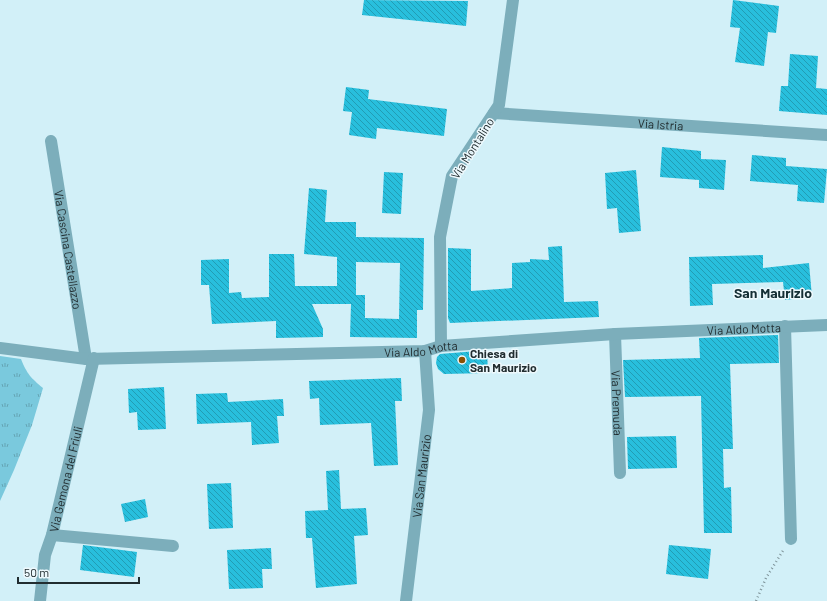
<svg xmlns="http://www.w3.org/2000/svg" width="827" height="601" viewBox="0 0 827 601" font-family="Barlow,sans-serif">
<style>
.park{fill:url(#park-tufts)}
.building{fill:url(#building-back-hatch);fill-rule:evenodd}
.lines{fill:none;stroke-linecap:round;stroke-linejoin:round}
.path{stroke:#7f949a;stroke-width:2.5;stroke-dasharray:1 3;stroke-linecap:butt}
.minor{stroke:#7caebb;stroke-width:12}
.poi-dot{fill:#895103;stroke:#eef9fd;stroke-width:1.5}
.labels{text-anchor:middle;dominant-baseline:central;stroke-width:3;stroke-linejoin:round;paint-order:stroke}
.street-label{font-size:12px;fill:#212d30;stroke:#eef9fd}
.poi-label{font-size:12px;font-weight:bold;fill:#212d30;stroke:#eef9fd;text-anchor:start}
.quarter-label{font-size:14px;font-weight:bold;fill:#152f35;stroke:#eef9fd}
</style>
<defs>
<pattern id="park-tufts" width="24" height="20" patternUnits="userSpaceOnUse"><rect width="24" height="20" fill="#7ac9dd"/><path d="M3 7l-1-3M5 7V3M7 7l1-3M15 17l-1-3M17 17v-4M19 17l1-3" fill="none" stroke="#64a4b4"/></pattern>
<pattern id="building-back-hatch" width="6" height="6" patternUnits="userSpaceOnUse"><rect width="6" height="6" fill="#28bfdd"/><path d="M-1 5l2 2M0 0l6 6M5-1l2 2" fill="none" stroke="#229cb4"/></pattern>
</defs>
<rect width="100%" height="100%" fill="#d2f0f8"/>
<path class="park" d="M0,356L21,359C27,374 31,378 43,388L32,425L14,470L0,501Z"/>
<g class="building">
<path d="M364,0L468,1L466,26L362,15Z"/>
<path d="M733,0L779,6L776,33L768,32L764,66L735,62L740,28L730,27Z"/>
<path d="M790,54L818,56L816,88L827,89V115L779,111L781,86H788Z"/>
<path d="M346,87L369,90L368,99L447,109L444,136L377,128L376,139L349,135L352,112L343,111Z"/>
<path d="M662,147L701,151V159L726,160L724,190L699,188V180L660,177Z"/>
<path d="M752,155L786,158V166L827,169L824,203L797,201L798,185L750,181Z"/>
<path d="M636,170L641,231L619,233L617,208L607,209L605,173Z"/>
<path d="M384,172L403,173L401,214L382,213Z"/>
<path d="M309,188L327,190L325,222H356V237L424,238L423,310H417V338L350,337L351,304H312L323,329V337L276,338V321L212,324L209,285H201V260L229,259V293L241,292L242,298L269,297V254H294L295,286H337V257L304,254ZM356,262L400,263L399,319L365,318V295H356Z"/>
<path d="M562,246L564,302L598,301L599,317L450,323L448,318V248L471,249V291L512,288V263L530,262V259L549,260L548,247Z"/>
<path d="M763,255V268L809,263L812,297L785,300L783,282L712,284L713,305L690,306L689,257Z"/>
<path d="M778,335L779,363L730,364L733,449H723L724,488L731,487L732,533H704L701,396L625,397L623,360L700,358L699,338Z"/>
<path d="M477,351H487L488,373L444,374L438,369L436,363L437,357L440,354Z"/>
<path d="M401,378L402,401H395L398,465L374,466L371,423L320,425L319,398L310,399L309,381Z"/>
<path d="M164,387L166,429L138,430L137,412L129,413L128,389Z"/>
<path d="M227,393L228,402L283,399L284,416H277L279,443L252,445L251,422L197,424L196,394Z"/>
<path d="M676,436L677,468L628,469L627,437Z"/>
<path d="M339,470L341,509L366,508L368,535L354,536L357,584L316,588L312,538H306L305,511L328,510L326,471Z"/>
<path d="M231,483L233,528L209,529L207,484Z"/>
<path d="M145,499L148,517L125,522L121,504Z"/>
<path d="M83,545L137,552L134,577L80,570Z"/>
<path d="M669,545L711,549L708,579L666,574Z"/>
<path d="M271,548L272,569H262L263,588L229,589L227,550Z"/>
</g>
<g class="lines">
<path class="path" d="M756,601L766,578L784,549"/>
<g class="minor">
<path id="s1" d="M494,113L827,135"/>
<path id="s2" d="M51,141L86,359"/>
<path d="M785,326L791,539"/>
<path id="s3" d="M615,334L620,473"/>
<path d="M441,346L440,237L452,176L499,105L513,0"/>
<path id="s4" d="M0,348L86,359L425,351L441,346L615,334L827,325"/>
<path d="M52,535L173,546"/>
<path id="s5" d="M40,601L45,555L52,535L94,358"/>
<path id="s6" d="M406,601L429,410L425,351"/>
</g>
</g>
<circle class="poi-dot" cx="462" cy="360" r="4"/>
<g class="labels">
<g class="street-label">
<text stroke="none"><textPath href="#s1" startOffset="167">Via Istria</textPath></text>
<text transform="translate(472 148) rotate(-58)">Via Montalino</text>
<text stroke="none"><textPath href="#s2" startOffset="110">Via Cascina Castellazzo</textPath></text>
<text stroke="none"><textPath href="#s4" startOffset="746">Via Aldo Motta</textPath></text>
<text stroke="none"><textPath href="#s4" startOffset="422">Via Aldo Motta</textPath></text>
<text stroke="none"><textPath href="#s3" startOffset="69">Via Premuda</textPath></text>
<text stroke="none"><textPath href="#s6" startOffset="126">Via San Maurizio</textPath></text>
<text stroke="none"><textPath href="#s5" startOffset="125">Via Gemona del Friuli</textPath></text>
</g>
<g class="poi-label">
<text x="470" y="353">Chiesa di<tspan x="470" dy="14">San Maurizio</tspan></text>
</g>
<g class="quarter-label">
<text x="773" y="292">San Maurizio</text>
</g>
</g>
<path d="M18 577v6h121v-6" fill="none" stroke="#212d30" stroke-width="2"/>
<text x="24" y="577" font-size="12" fill="#212d30" stroke="#eef9fd" stroke-width="3" paint-order="stroke">50 m</text>
</svg>
